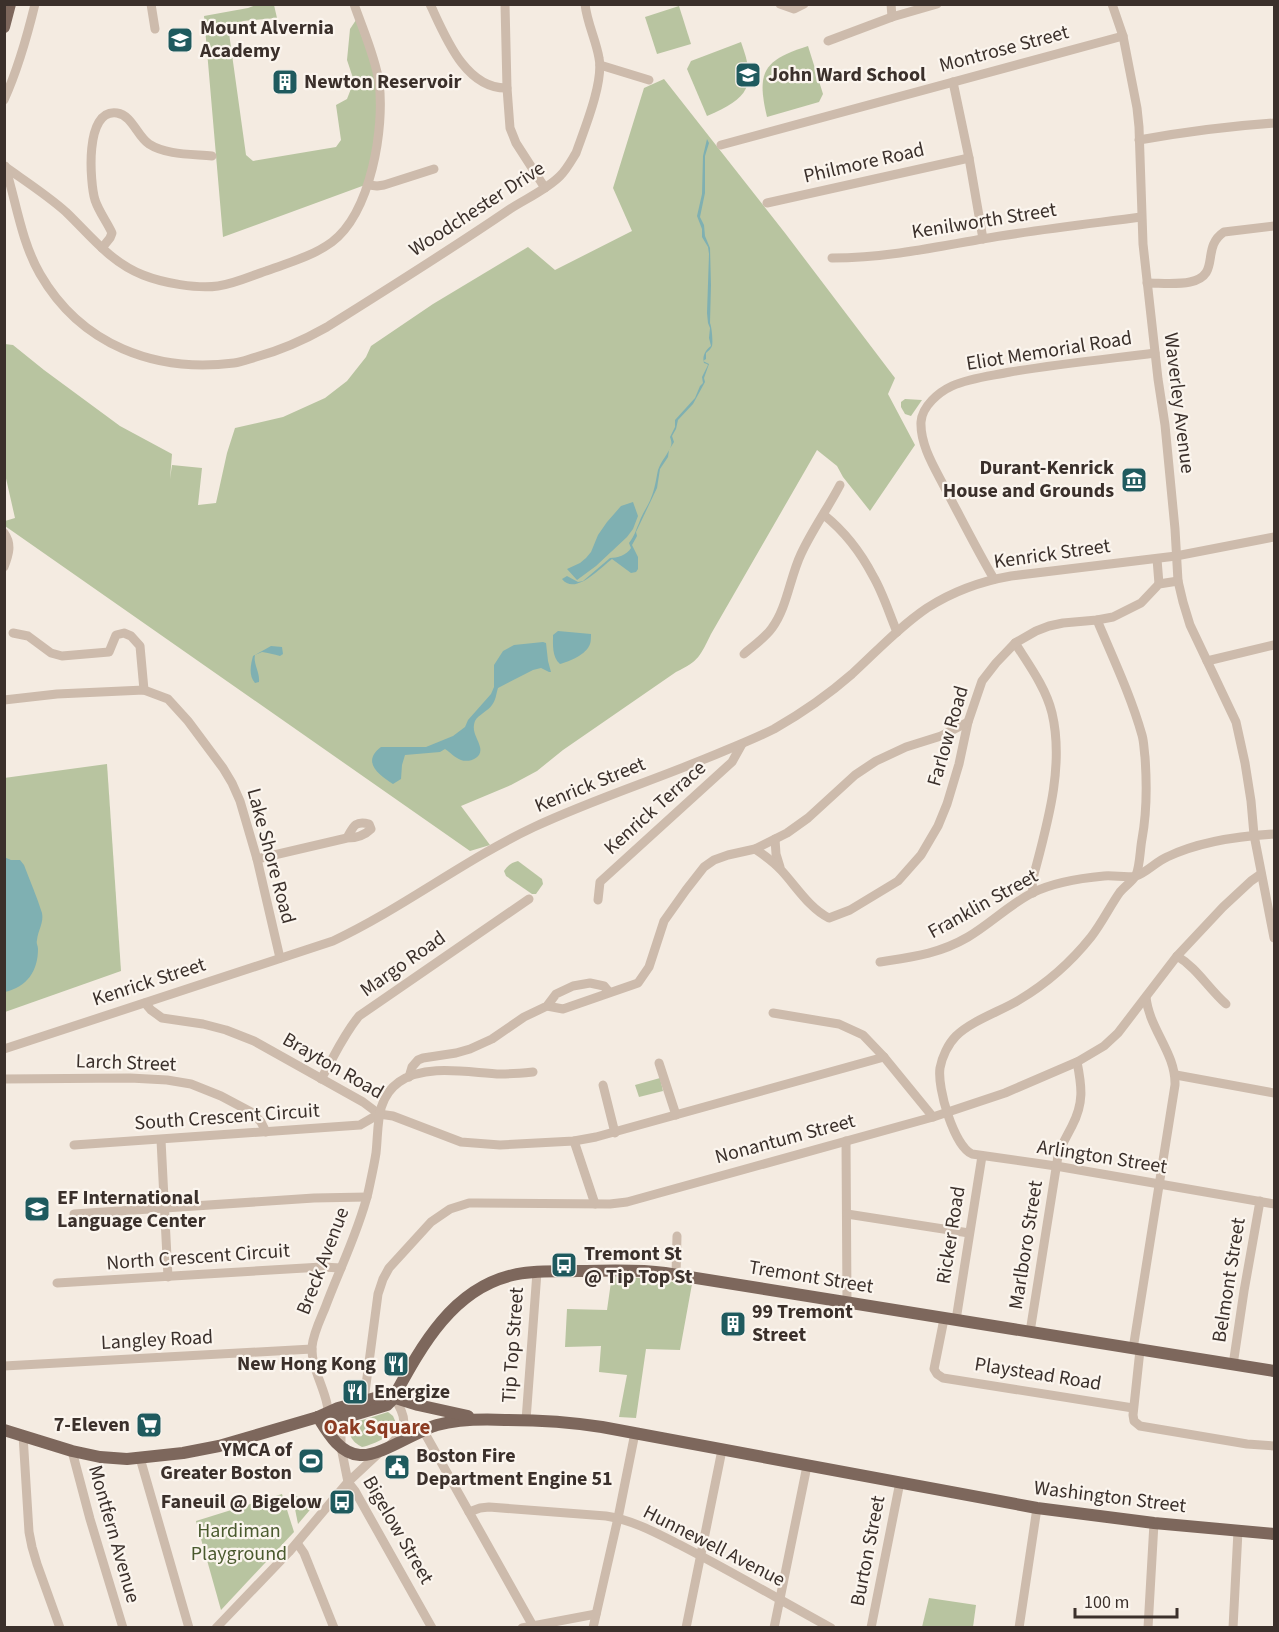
<svg xmlns="http://www.w3.org/2000/svg" width="1279" height="1632" viewBox="0 0 1279 1632" font-family="'Source Sans 3',sans-serif">
<style>
.green{fill:#b8c4a0}
.water{fill:#7fb0b2}
.lines{fill:none;stroke-linecap:round;stroke-linejoin:round}
.minor{stroke:#cdbbac;stroke-width:9}
.major{stroke:#7d675c;stroke-width:12}
.labels{text-anchor:middle;dominant-baseline:central;stroke-width:4.5;stroke-linejoin:round;paint-order:stroke}
.poi-label{font-size:20px;font-weight:bold;fill:#3b302b;stroke:#fbf5ee;text-anchor:start}
.street-label{font-size:20px;fill:#3b302b;stroke:#fbf5ee}
.park-label{font-size:20px;fill:#4a5a2e;stroke:#fbf5ee}
.neighbourhood-label{font-size:21px;font-weight:bold;fill:#8c3b22;stroke:#fbf5ee}
</style>
<rect width="100%" height="100%" fill="#f4ebe1"/>
<g class="green">
<path d="M256,5H274L277,18L243,21L231,27L229,33L246,155L253,161L336,147L341,140L336,105L347,99L354,81L347,60L350,29L356,20L375,73L379,120L365,185L223,237L204,16L248,8Z"/>
<path d="M679,6L691,44L657,54L645,17Z"/>
<path d="M741,42C757,86 749,98 707,116L687,69L691,61Z"/>
<path d="M808,46L823,94L819,102L767,117C756,71 764,60 808,46Z"/>
<path d="M664,79L785,233L895,378L888,394L915,445L870,511L843,477L837,466L817,450L711,634C700,656 699,661 676,672L563,750L537,771L511,785L461,806L490,845L470,851L5,526V521L15,518L5,474V344L13,345L44,370L120,426L172,454L170,479L172,465L202,468L198,505L216,503L227,453L235,428L283,417L325,398L347,381L366,357L371,346L433,304L528,247L555,270L632,231L613,188L644,88Z"/>
<path d="M905,399L922,400L911,416L905,414L901,407V402Z"/>
<path d="M107,764L121,971L5,1012L4,778Z"/>
<path d="M518,861L542,879L543,884L536,894H532L506,876L504,871C508,865 511,863 518,861Z"/>
<path d="M660,1078L663,1091L639,1097L635,1085Z"/>
<path d="M612,1275L692,1284L680,1350L646,1349L636,1418L619,1417L627,1375L599,1372L601,1346L565,1347L567,1309L607,1310Z"/>
<path d="M388,1412L393,1416L396,1423C393,1436 375,1444 362,1447C352,1442 346,1434 353,1423Z"/>
<path d="M282,1494L294,1532L221,1610L196,1521Z"/>
<path d="M292,1494L315,1504L298,1524Z"/>
<path d="M929,1598L976,1605L973,1627H922Z"/>
</g>
<g class="water">
<path d="M707,139L709,143L705,156V193L700,217L704,225L705,236L710,248L711,285L710,323C712,328 713,342 712,346C711,349 708,351 706,353V359L703,361L709,364L704,378L705,382L693,404L678,420L676,429L672,436L674,442L669,450L668,457L660,469L657,488L636,532L637,536L632,545L638,557V569L636,572L631,573L612,559C600,568 575,596 562,579L567,576L578,582L583,581L610,558C617,558 627,555 631,548L629,543C635,535 635,532 639,523C642,514 648,506 651,498C655,489 656,479 658,470C661,461 668,454 671,446C672,442 671,440 670,437L675,427V420L695,398L700,386L703,383L702,377L708,365L707,364L704,363C702,357 705,350 711,346L709,338L710,328L708,323L707,313L709,254L708,247L702,237V229L697,216L702,194L703,156Z"/>
<path d="M633,502L638,516L633,529L627,537L596,566L577,580L567,569L580,563L586,558L591,552L598,535L607,522L621,506Z"/>
<path d="M558,631L591,634C591,636 591,642 590,644C586,655 570,661 560,664C552,657 553,645 553,635Z"/>
<path d="M543,642L546,643L548,661L551,672H549L541,668L533,670L498,688C496,694 496,700 492,705C488,711 478,715 475,721C471,732 478,738 480,747C483,758 469,763 461,760C455,758 450,752 445,749L440,752L405,755L402,765L401,779L393,784C379,775 361,762 381,747H426L453,736L465,727L468,720L491,694L494,687V665L503,651L514,645Z"/>
<path d="M271,646L282,647L283,654L280,656C274,654 268,653 262,652L255,655C253,664 260,672 259,682L255,683C248,675 251,664 253,656Z"/>
<path d="M4,857L11,860H20L24,865C30,881 37,897 42,913C44,923 38,930 37,940C36,944 38,945 38,949C38,971 27,987 5,992Z"/>
</g>
<g class="lines">
<g class="minor">
<path d="M151,4L155,29"/>
<path d="M430,4C445,36 465,89 507,88"/>
<path d="M505,4L507,88L510,128L516,143L545,188"/>
<path d="M780,4L794,9L804,4"/>
<path d="M891,4L892,17"/>
<path d="M1112,4L1123,36L1137,108L1139,127L1143,244L1158,379L1165,425L1175,529L1178,581L1183,602L1190,625L1236,722L1245,763L1251,801L1254,835L1274,938"/>
<path d="M828,41L892,17L937,4"/>
<path d="M600,65L649,80"/>
<path d="M953,82L969,158L983,239"/>
<path d="M4,100C18,69 27,37 35,4"/>
<path d="M1139,140C1184,132 1229,126 1274,123"/>
<path d="M721,145L1123,36"/>
<path d="M4,166C25,181 47,195 66,212C90,235 110,262 143,275C163,283 197,289 218,286C234,284 251,276 266,271C288,263 313,256 332,242C371,212 385,128 379,82C375,56 363,30 354,4"/>
<path d="M5,166C16,201 21,241 40,274C81,345 155,373 234,363C242,362 249,359 256,357C282,350 304,340 327,327C389,288 450,250 510,209C527,198 546,190 560,176C567,169 571,161 576,153C584,130 604,82 599,58C596,40 587,23 585,4"/>
<path d="M369,185L377,186L384,185L434,169"/>
<path d="M767,203L969,158"/>
<path d="M102,248L110,238L112,233C107,222 99,212 95,200C90,183 84,108 117,113C132,115 137,136 149,144C166,155 192,154 212,156"/>
<path d="M832,258C883,258 932,248 982,239C1035,230 1088,224 1141,217"/>
<path d="M1147,283C1160,283 1176,285 1190,282C1222,275 1200,248 1224,232L1274,226"/>
<path d="M824,515C844,531 861,553 873,576C883,593 889,613 897,632"/>
<path d="M4,533C12,544 9,554 4,567"/>
<path d="M1157,559L1159,584"/>
<path d="M994,579C977,550 962,520 946,490C936,470 920,446 921,422C922,406 939,392 952,386C970,378 991,376 1010,372C1058,364 1107,359 1155,353"/>
<path d="M1097,620C1113,658 1131,696 1142,735C1144,742 1144,750 1145,757C1147,785 1147,812 1142,839C1140,849 1140,866 1136,875C1133,881 1125,886 1120,892C1110,906 1102,923 1091,937C1071,962 1046,984 1019,1000C1001,1011 971,1021 956,1036C948,1044 942,1057 940,1068C937,1088 954,1146 972,1154L1056,1166L1274,1204"/>
<path d="M13,633L28,636L51,653L62,656L109,652L116,635L124,633L131,636L140,646L144,690"/>
<path d="M1015,643C1029,665 1046,688 1052,713C1065,768 1046,828 1032,882L1033,893"/>
<path d="M744,654C753,646 765,638 772,628C787,608 790,577 801,554C812,530 828,508 840,485"/>
<path d="M1207,661L1274,645"/>
<path d="M4,700L57,694L144,690L168,699L188,721L223,768L232,783L240,801L257,859L280,958"/>
<path d="M775,839L776,854L780,867"/>
<path d="M755,849C764,855 773,861 781,870C796,886 809,908 829,918L850,910L898,881L921,855L938,826L947,804L959,764L968,722L982,681L996,663L1015,643L1036,631L1049,626L1063,623L1097,620L1113,617L1141,603L1159,584L1178,581"/>
<path d="M257,859L347,838C357,838 364,836 371,829L369,824C355,820 353,827 347,838"/>
<path d="M598,900L600,882L732,762L742,744"/>
<path d="M1177,956C1197,968 1208,988 1226,1004"/>
<path d="M880,962C912,957 939,954 968,937C990,924 1009,905 1032,893C1052,883 1082,878 1104,876C1113,875 1128,878 1136,876C1146,873 1157,861 1167,857C1200,841 1239,836 1274,834"/>
<path d="M145,1003L151,1010L162,1018L203,1024L226,1030L254,1041L363,1102L379,1114L393,1116L461,1142L500,1145L574,1141L596,1137L884,1057"/>
<path d="M547,1006L563,1009L638,983L649,967L664,921L686,890L704,867L714,860L728,855L755,849L787,833L808,818L855,775L876,761L906,747L941,736L968,722"/>
<path d="M773,1013L839,1024L863,1035L884,1057L933,1117"/>
<path d="M4,1049L333,941C403,908 464,860 534,827C596,798 661,778 724,751C741,744 758,737 774,729C802,713 828,695 852,674C876,652 899,627 927,608C952,592 982,581 1011,576L1176,556L1274,537"/>
<path d="M659,1063L676,1115"/>
<path d="M1176,1075L1274,1093"/>
<path d="M409,1077L412,1067L418,1060L423,1058L456,1053L470,1049L492,1039L524,1017L547,1006L556,994L573,986L590,983L604,986L609,992"/>
<path d="M4,1079L130,1078L167,1080L191,1084L221,1096L253,1113L261,1122L266,1132"/>
<path d="M321,1079C334,1057 342,1037 359,1016L529,899"/>
<path d="M603,1085L615,1133"/>
<path d="M161,1140L168,1277"/>
<path d="M574,1141L595,1204"/>
<path d="M846,1141L847,1303"/>
<path d="M74,1145L360,1125L379,1114"/>
<path d="M74,1214L314,1198L367,1197"/>
<path d="M847,1214L969,1233"/>
<path d="M676,1275L677,1236"/>
<path d="M57,1283L322,1267L341,1268"/>
<path d="M944,1319L934,1369L937,1374L943,1378L1133,1408"/>
<path d="M956,1320L982,1156"/>
<path d="M1030,1332L1058,1156C1061,1145 1067,1136 1072,1126C1084,1103 1082,1087 1077,1062"/>
<path d="M1133,1349L1175,1085C1176,1053 1149,1029 1146,997"/>
<path d="M1140,1350L1133,1415L1134,1421L1140,1426L1247,1444L1274,1446"/>
<path d="M1233,1365L1244,1291L1260,1201"/>
<path d="M4,1366L312,1349"/>
<path d="M359,1404L364,1400L378,1294L383,1279L389,1268L431,1222L450,1209L469,1203H477L610,1204L627,1202L933,1117L1005,1093L1077,1062L1104,1046L1118,1033L1177,956L1223,907L1251,881L1261,874"/>
<path d="M347,1415L341,1427V1447L348,1482L355,1491L432,1628"/>
<path d="M329,1417C328,1413 328,1408 327,1404C323,1385 311,1366 312,1347C313,1334 320,1320 325,1308C339,1270 358,1233 368,1193C371,1179 374,1166 376,1153C379,1127 375,1099 399,1082C426,1063 470,1073 501,1074C512,1074 523,1073 533,1072"/>
<path d="M526,1420L537,1272"/>
<path d="M423,1430L533,1626"/>
<path d="M23,1435L29,1532L32,1547L37,1564L60,1628"/>
<path d="M391,1444C409,1427 406,1416 394,1397"/>
<path d="M72,1451L90,1519L123,1628"/>
<path d="M140,1458L189,1628"/>
<path d="M469,1512L480,1508L489,1507L606,1516C634,1520 660,1535 684,1547C734,1573 782,1601 831,1628"/>
<path d="M297,1543L304,1553L334,1628"/>
<path d="M216,1628L289,1552L348,1482L378,1454"/>
<path d="M522,1628L596,1614"/>
<path d="M593,1628L618,1518L635,1433"/>
<path d="M686,1628L722,1450"/>
<path d="M774,1628L807,1466"/>
<path d="M871,1628L900,1482"/>
<path d="M1019,1628L1037,1508"/>
<path d="M1148,1628L1154,1523"/>
<path d="M1233,1628L1238,1531"/>
</g>
<g class="major">
<path d="M4,27L10,4"/>
<path d="M318,1417L340,1419L387,1405L392,1400C420,1349 451,1289 513,1275C534,1270 556,1272 577,1271C607,1271 636,1269 665,1273L1274,1371"/>
<path d="M318,1417C328,1433 340,1454 360,1455C380,1457 416,1431 437,1425C459,1419 483,1419 505,1420C538,1420 570,1422 602,1427L1037,1508L1154,1523L1274,1534"/>
<path d="M4,1430L72,1451L100,1457L127,1459L183,1453L219,1446L318,1417L338,1408L386,1395L418,1405L468,1416"/>
</g>
</g>
<defs>
<g id="school-square" transform="scale(1.35)"><rect x="-9" y="-9" width="18" height="18" rx="4" fill="#1f5a5e" stroke="#fbf5ee"/><path d="M0-5L7-2L0 1L-7-2ZM-4 1L0 2.5L4 1V4Q0 6-4 4Z" fill="#fff"/></g>
<g id="building-square" transform="scale(1.35)"><rect x="-9" y="-9" width="18" height="18" rx="4" fill="#1f5a5e" stroke="#fbf5ee"/><path d="M-4-6H4V6H1V3H-1V6H-4ZM-2.5-4.3h1.7v1.8h-1.7ZM.8-4.3h1.7v1.8H.8ZM-2.5-1h1.7V.8h-1.7ZM.8-1h1.7V.8H.8Z" fill="#fff"/></g>
<g id="museum-square" transform="scale(1.35)"><rect x="-9" y="-9" width="18" height="18" rx="4" fill="#1f5a5e" stroke="#fbf5ee"/><path d="M0-6L6-3V-2H-6V-3ZM-5-1h2V3h-2ZM-1-1h2V3h-2ZM3-1h2V3H3ZM-6 4H6V6H-6Z" fill="#fff"/></g>
<g id="bus-square" transform="scale(1.35)"><rect x="-9" y="-9" width="18" height="18" rx="4" fill="#1f5a5e" stroke="#fbf5ee"/><path d="M-5-6H5V4H4V6H2V4H-2V6H-4V4H-5ZM-3.5-4V0h7V-4ZM-3.5 1.2v1.5H-2V1.2ZM2 1.2v1.5H3.5V1.2Z" fill="#fff"/></g>
<g id="restaurant-square" transform="scale(1.35)"><rect x="-9" y="-9" width="18" height="18" rx="4" fill="#1f5a5e" stroke="#fbf5ee"/><path d="M-5-6h1v4h1v-4h1v4h1v-4h1v5L-1.5 .5V6h-2V.5L-5-1ZM5-6V6H3V1.5H1.5Q1.5-4 5-6Z" fill="#fff"/></g>
<g id="supermarket-square" transform="scale(1.35)"><rect x="-9" y="-9" width="18" height="18" rx="4" fill="#1f5a5e" stroke="#fbf5ee"/><path d="M-6-5.5h2.5l.6 2H6L4.5 2H-2.5L-4.4-4H-6ZM-1.5 3.2a1.3 1.3 0 1 0 .1 0ZM3 3.2a1.3 1.3 0 1 0 .1 0Z" fill="#fff"/></g>
<g id="stadium-square" transform="scale(1.35)"><rect x="-9" y="-9" width="18" height="18" rx="4" fill="#1f5a5e" stroke="#fbf5ee"/><path d="M0-5a6.5 5 0 1 0 0 10a6.5 5 0 1 0 0-10ZM-3.5-1.8h7v3.6h-7Z" fill="#fff"/></g>
<g id="civic-square" transform="scale(1.35)"><rect x="-9" y="-9" width="18" height="18" rx="4" fill="#1f5a5e" stroke="#fbf5ee"/><path d="M-.6-6.5H3V-4.5H.6V-3L4-1V1h2V6H-6V1h2V-1L-.6-3ZM-1.2 2.5V6h2.4V2.5Z" fill="#fff"/></g>
</defs>
<g fill-rule="evenodd">
<use href="#school-square" x="180" y="40"/>
<use href="#school-square" x="748" y="75"/>
<use href="#building-square" x="285" y="82"/>
<use href="#museum-square" x="1134" y="480"/>
<use href="#school-square" x="37" y="1209"/>
<use href="#bus-square" x="564" y="1265"/>
<use href="#building-square" x="733" y="1324"/>
<use href="#restaurant-square" x="396" y="1364"/>
<use href="#restaurant-square" x="355" y="1392"/>
<use href="#supermarket-square" x="149" y="1425"/>
<use href="#stadium-square" x="311" y="1461"/>
<use href="#civic-square" x="397" y="1467"/>
<use href="#bus-square" x="342" y="1502"/>
</g>
<g class="labels">
<g class="poi-label">
<text x="200" y="28">Mount Alvernia<tspan x="200" dy="23">Academy</tspan></text>
<text x="768" y="75">John Ward School</text>
<text x="304" y="82">Newton Reservoir</text>
<text x="1114" y="468" text-anchor="end">Durant-Kenrick<tspan x="1114" dy="23">House and Grounds</tspan></text>
<text x="57" y="1198">EF International<tspan x="57" dy="23">Language Center</tspan></text>
<text x="584" y="1254">Tremont St<tspan x="584" dy="23">@ Tip Top St</tspan></text>
<text x="752" y="1312">99 Tremont<tspan x="752" dy="23">Street</tspan></text>
<text x="376" y="1364" text-anchor="end">New Hong Kong</text>
<text x="374" y="1392">Energize</text>
<text x="130" y="1425" text-anchor="end">7-Eleven</text>
<text x="292" y="1450" text-anchor="end">YMCA of<tspan x="292" dy="23">Greater Boston</tspan></text>
<text x="416" y="1456">Boston Fire<tspan x="416" dy="23">Department Engine 51</tspan></text>
<text x="322" y="1502" text-anchor="end">Faneuil @ Bigelow</text>
</g>
<g class="street-label">
<text transform="translate(1004 49) rotate(-15)">Montrose Street</text>
<text transform="translate(864 163) rotate(-13)">Philmore Road</text>
<text transform="translate(477 209) rotate(-33)">Woodchester Drive</text>
<text transform="translate(984 221) rotate(-9)">Kenilworth Street</text>
<text transform="translate(1049 351) rotate(-9)">Eliot Memorial Road</text>
<text transform="translate(1179 403) rotate(83)">Waverley Avenue</text>
<text transform="translate(1052 554) rotate(-8)">Kenrick Street</text>
<text transform="translate(948 736) rotate(-74)">Farlow Road</text>
<text transform="translate(590 785) rotate(-22)">Kenrick Street</text>
<text transform="translate(655 808) rotate(-42)">Kenrick Terrace</text>
<text transform="translate(271 856) rotate(75)">Lake Shore Road</text>
<text transform="translate(983 904) rotate(-29)">Franklin Street</text>
<text transform="translate(403 964) rotate(-35)">Margo Road</text>
<text transform="translate(149 982) rotate(-18)">Kenrick Street</text>
<text transform="translate(126 1063) rotate(2)">Larch Street</text>
<text transform="translate(333 1066) rotate(30)">Brayton Road</text>
<text transform="translate(227 1117) rotate(-4)">South Crescent Circuit</text>
<text transform="translate(785 1139) rotate(-15)">Nonantum Street</text>
<text transform="translate(1102 1157) rotate(9)">Arlington Street</text>
<text transform="translate(951 1235) rotate(-81)">Ricker Road</text>
<text transform="translate(1026 1245) rotate(-81)">Marlboro Street</text>
<text transform="translate(198 1257) rotate(-4)">North Crescent Circuit</text>
<text transform="translate(323 1261) rotate(-69)">Breck Avenue</text>
<text transform="translate(811 1277) rotate(9)">Tremont Street</text>
<text transform="translate(1229 1280) rotate(-81)">Belmont Street</text>
<text transform="translate(157 1340) rotate(-3)">Langley Road</text>
<text transform="translate(513 1345) rotate(-86)">Tip Top Street</text>
<text transform="translate(1038 1374) rotate(9)">Playstead Road</text>
<text transform="translate(1110 1497) rotate(7)">Washington Street</text>
<text transform="translate(398 1530) rotate(60)">Bigelow Street</text>
<text transform="translate(114 1534) rotate(74)">Montfern Avenue</text>
<text transform="translate(714 1546) rotate(27)">Hunnewell Avenue</text>
<text transform="translate(868 1551) rotate(-79)">Burton Street</text>
</g>
<g class="park-label">
<text x="239" y="1531">Hardiman<tspan x="239" dy="23">Playground</tspan></text>
</g>
<g class="neighbourhood-label">
<text x="377" y="1427">Oak Square</text>
</g>
</g>
<rect width="1279" height="1632" fill="none" stroke="#3b302b" stroke-width="12"/>
<path d="M1075 1608v9h102v-9" fill="none" stroke="#3b302b" stroke-width="3"/>
<text x="1084" y="1608" font-size="18" fill="#3b302b" stroke="#fbf5ee" stroke-width="4.5" paint-order="stroke">100 m</text>
</svg>
